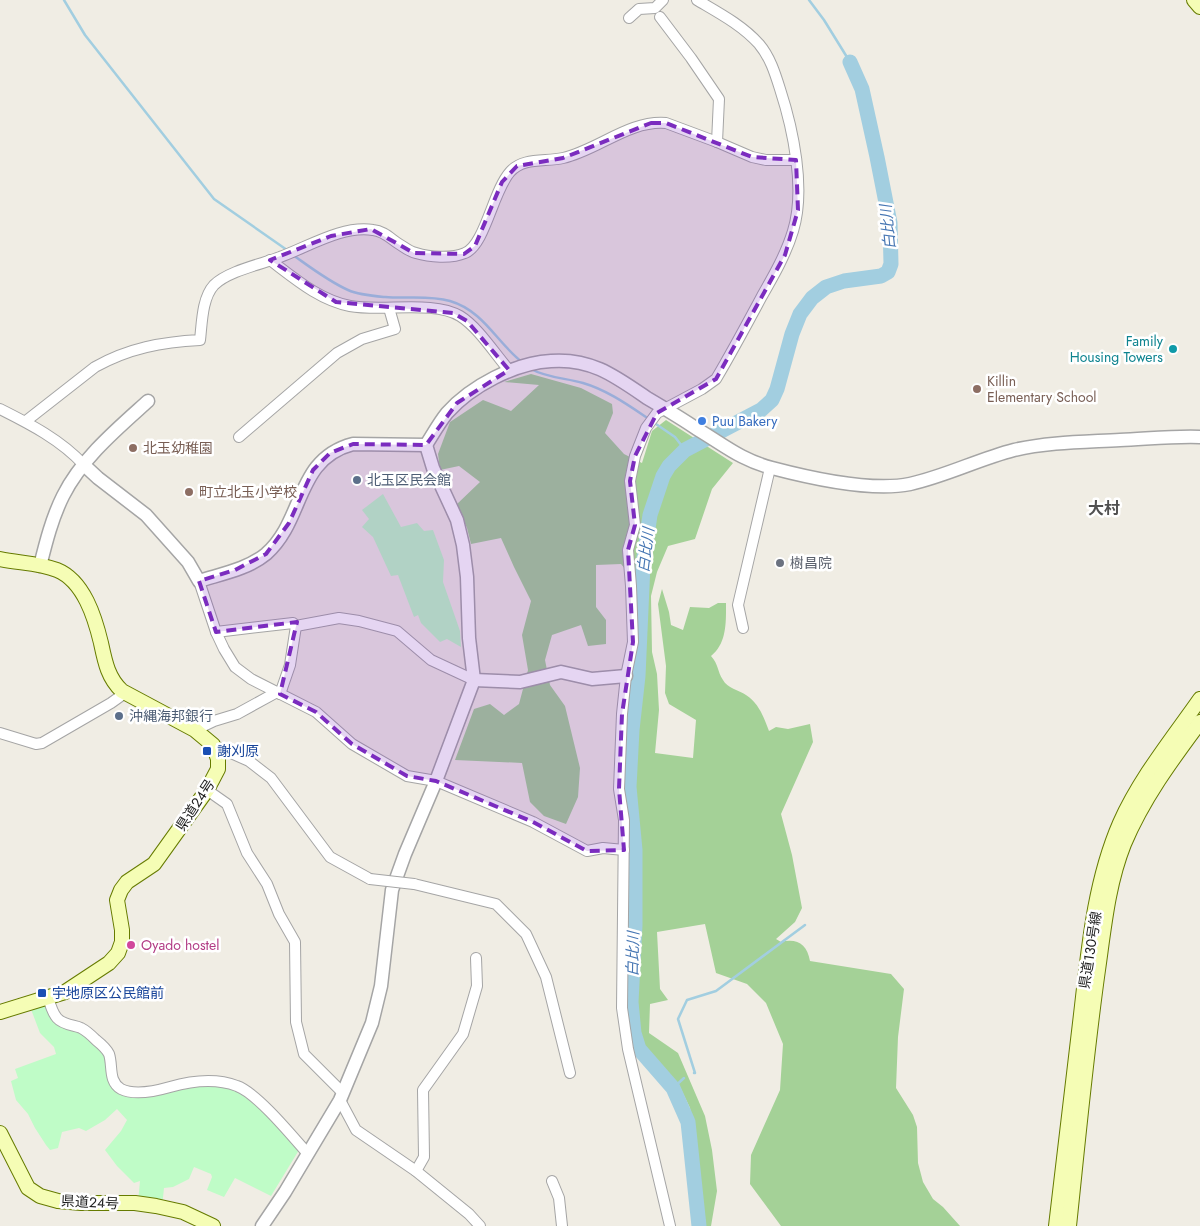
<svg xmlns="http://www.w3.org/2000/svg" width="1200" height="1226" viewBox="0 0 1200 1226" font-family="Jost,'Noto Sans JP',sans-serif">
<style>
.forest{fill:#a4d197}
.park{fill:#bffcc7}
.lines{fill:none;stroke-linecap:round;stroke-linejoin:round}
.stream{stroke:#a2cee0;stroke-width:2.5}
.river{stroke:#a2cee0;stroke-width:15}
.minor-casing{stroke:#a5a5a5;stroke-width:12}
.tertiary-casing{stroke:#a5a5a5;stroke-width:15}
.secondary-casing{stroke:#667b00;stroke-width:16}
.minor{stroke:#fff;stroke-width:10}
.tertiary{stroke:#fff;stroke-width:12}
.secondary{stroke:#f5fdb5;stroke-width:14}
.minor-bridge-casing{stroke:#a5a5a5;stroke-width:12;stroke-linecap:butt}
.minor-bridge{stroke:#fff;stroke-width:10}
.marked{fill:#7b2cbf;fill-opacity:0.2;stroke:#7b2cbf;stroke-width:4;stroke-dasharray:10 6;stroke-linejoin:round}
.culture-dot{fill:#0f9aa8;stroke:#fff;stroke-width:2}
.education-dot{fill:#8d6e63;stroke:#fff;stroke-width:2}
.shop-dot{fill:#3f7fe0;stroke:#fff;stroke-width:2}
.service-dot{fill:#5c6f8a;stroke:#fff;stroke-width:2}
.worship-dot{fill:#6b7280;stroke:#fff;stroke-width:2}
.transit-dot{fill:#1a4fb4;stroke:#fff;stroke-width:2}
.hotel-dot{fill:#d1479c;stroke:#fff;stroke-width:2}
.labels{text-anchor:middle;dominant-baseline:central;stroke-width:5;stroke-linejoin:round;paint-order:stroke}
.culture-label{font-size:14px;fill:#0d838f;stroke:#fff;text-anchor:end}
.education-label{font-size:14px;fill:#785e54;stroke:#fff;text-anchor:start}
.shop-label{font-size:14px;fill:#366cbe;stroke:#fff;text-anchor:start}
.service-label{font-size:14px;fill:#4e5e75;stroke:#fff;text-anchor:start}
.worship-label{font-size:14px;fill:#5b616d;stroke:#fff;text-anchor:start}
.transit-label{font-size:14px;fill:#164399;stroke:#fff;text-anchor:start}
.street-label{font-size:14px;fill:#1e1e1e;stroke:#fff}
.hotel-label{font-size:14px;fill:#b23c85;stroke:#fff;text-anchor:start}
.water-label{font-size:15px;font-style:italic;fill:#4676b3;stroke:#fff}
.quarter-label{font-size:16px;font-weight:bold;fill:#515151;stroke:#fff}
</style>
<rect width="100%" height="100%" fill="#f0ede4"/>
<path class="forest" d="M531,374L581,388L612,404L613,413L605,433L624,454L642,463L652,431L666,420L733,463L712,489L695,539L668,546L657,572L651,596L652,652L657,674L659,710L655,753L693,758L696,720L669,704L665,693L666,666L658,604L662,589L669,612L671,625L683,630L690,607L709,608L718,603H726C726,622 727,643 711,656C719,665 717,671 723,680C727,688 739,690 746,695C759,703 764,718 769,731L776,727L788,729L810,724L813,742L781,814L792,855L802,908L795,922L776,939L781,942C797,938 807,944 810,961L891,974L904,989L898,1037L896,1088L913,1115L917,1127L918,1163L923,1182L933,1199L943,1207L960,1226H781L750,1184L751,1155L780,1090L783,1044L766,1003L747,984L716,973L705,924L657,932L660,989L668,1000L650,1004L649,1033L678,1053L705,1116L712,1150L717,1191L711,1226H706L690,1108L679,1085L636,1048L630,1027L627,990L631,864L625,777L638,623L637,583L621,564L596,565V607L606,620V644L588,646L581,625L552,635L545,660L550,685L565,706L580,768L578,797L566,824L544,816L530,802L522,763L455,760L474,709L490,704L504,715L519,704L528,670L522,635L531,601L514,567L501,538L471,544L467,528L456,505L480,482L459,466L440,470L438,454L450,422L483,400L511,411L539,385L504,382Z"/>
<g class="park">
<path d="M383,494L401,527L417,523L424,531L433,530L444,560L443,582L460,631L461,647L447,639L440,642L421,623L418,615L414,617L398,575L391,576L373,537L362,527L369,519L362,510Z"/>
<path d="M48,997L55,1015L102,1046L112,1073L123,1090L191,1082L234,1089L257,1106L280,1128L299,1150L271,1196L235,1178L224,1197L207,1190L212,1177L211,1174L194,1167L189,1179L173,1187L164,1188L162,1207L138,1202L140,1181L134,1183L117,1166L105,1150L121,1131L127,1120L117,1109L105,1120L86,1131L79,1128L62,1132L58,1148L50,1150L46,1145L35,1128L28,1114L16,1100L11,1081L18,1078L15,1069L56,1054L54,1047L40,1033L29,1004Z"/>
</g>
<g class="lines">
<g class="stream">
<path d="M64,0L85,35L214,199L287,250"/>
<path d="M809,0L824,20L850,62"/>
<path d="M293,255C310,267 328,281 348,290C359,295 373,296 385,297C407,299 429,295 450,301C484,311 497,343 522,362"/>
<path d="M531,369C547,378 566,378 583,383C607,390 628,405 649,419"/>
<path d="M653,422L675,437L685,450"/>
<path d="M694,1073H695L678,1019L687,1000L716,991L805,925"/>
<path d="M673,1088L684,1078"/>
</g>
<path class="river" d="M699,1226L688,1122L673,1088L639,1049L634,1033L631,1002L635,925V850L629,787L632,730L638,676L643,564L650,515L663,476L669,466L685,450L761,410L772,400L777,389L792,334L800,314L812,298L826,287L844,281L881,276L888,272L891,264L890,223L877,157L862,89L850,62"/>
<g class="minor-casing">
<g id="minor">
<path d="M660,17L691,58L719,99L717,142"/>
<path d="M629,18L639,9L655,8L663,0"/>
<path d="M270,260C294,278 319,300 350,306C382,312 433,300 460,316C478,327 495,354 509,370"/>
<path d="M0,409C30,424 61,440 84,465"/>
<path d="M26,421L95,367C129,348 162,342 200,340C202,323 202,298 214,285C228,271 262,264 280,257C308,247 342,225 373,230C384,231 391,239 399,244C404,247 410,252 416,253C429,257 451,259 465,253C485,245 493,191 510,172C523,157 545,162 563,158C598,150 629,120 666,123L717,142L752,157L766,160H796"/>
<path d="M239,437L337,353L362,339L395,329L389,308"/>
<path d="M199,581L216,632L224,649L235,667L251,679L316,712L352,744L407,776L436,781L533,822L587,851L603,848L624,850"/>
<path d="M743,628L738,605L770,468"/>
<path d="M216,632L293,623L296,626L339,618L359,621L397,631L431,660L474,680"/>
<path d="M280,694L290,665L296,626"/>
<path d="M195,730L214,721L237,714L277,692"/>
<path d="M0,733L36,744L42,743L111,703L125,693"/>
<path d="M213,745L249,761L271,778L330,857L370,879"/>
<path d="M207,790L227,804L247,853L267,884L279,914L295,942L296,1022L304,1054L343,1093"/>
<path d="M414,884L496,904L526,934L546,977L570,1073"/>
<path d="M48,997C50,1004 52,1012 57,1018C63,1025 74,1025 81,1028C87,1031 92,1036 96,1040C101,1044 106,1048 109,1054C113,1066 108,1081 121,1089C135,1096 156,1091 170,1087C191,1081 216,1078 237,1086C257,1093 293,1137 308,1154"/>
<path d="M340,1100L356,1130L416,1171L469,1214L480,1226"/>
<path d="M416,1171L424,1157L423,1090L463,1034L477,986L476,958"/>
<path d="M552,1181L559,1198L562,1226"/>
<path d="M670,1226L628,1049L622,1008L624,820L619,789L622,714L626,676L633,642L631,586L628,550L635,525L630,481L635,456L646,428L657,413L702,389L716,379C732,352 747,324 762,296C774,275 786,254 793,231C806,189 793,129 780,89C775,73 770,57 759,44C742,25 719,13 697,0"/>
</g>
</g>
<g class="tertiary-casing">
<g id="tertiary">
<path d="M426,445C433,434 439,423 447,413C471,386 515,363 551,361C591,358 615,376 647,398C664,408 681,418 697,429C724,445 741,460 772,468C810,478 871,492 910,484C946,476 979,459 1014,450C1048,442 1085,442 1120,440C1146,439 1173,436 1200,437"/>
<path d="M84,465L98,478L146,515L188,562L199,581C221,574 248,569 266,554C305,520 295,459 353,444L426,445"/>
<path d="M40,566C46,542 52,518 63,496C82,458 117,429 148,401"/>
<path d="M474,680L520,682L561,672L592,679L626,676"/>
<path d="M262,1226L285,1192L340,1100L372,1023L381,986L392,890L405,854L436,781L474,680L469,638L467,577L463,545L457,520L433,468L426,445"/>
</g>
</g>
<g class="secondary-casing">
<g id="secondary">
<path d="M1194,0L1200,7"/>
<path d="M0,559C18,563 39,563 57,570C84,581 95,618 101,643C105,662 108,678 122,691L195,730L213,745L218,759V769L207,790L154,864L127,882L121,890L117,900L122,930V942L118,953L109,963L65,992L0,1012"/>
<path d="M0,1133L28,1188L40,1196L58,1201L81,1203H135L156,1206L183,1212L213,1226"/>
<path d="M1056,1226C1064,1158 1072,1090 1080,1023C1088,956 1093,885 1120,823C1140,778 1172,739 1200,699"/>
<path d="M1069,1226C1078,1141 1086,1055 1098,970C1104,928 1108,884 1124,844C1143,799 1171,761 1200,722"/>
</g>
</g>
<use href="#minor" class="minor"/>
<use href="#tertiary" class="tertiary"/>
<use href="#secondary" class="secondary"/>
<g class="minor-bridge-casing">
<path id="minor-bridge" d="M370,879L414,884"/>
</g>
<use href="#minor-bridge" class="minor-bridge"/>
</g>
<path class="marked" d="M651,123H666L752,157L796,160L798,210L785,255L716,379L657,413L635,456L630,481L635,525L628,550L633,642L622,714L619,789L624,850L587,851L533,822L436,781L407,776L352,744L316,712L280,694L297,622L216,632L199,581L235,570L266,554L289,523L313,470L330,453L353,444L426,445L457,403L509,370L467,321L453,313L336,302L270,260L331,236L371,229L414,253L464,254L475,246L502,182L517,166L563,158Z"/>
<circle class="culture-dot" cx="1173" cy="349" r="5"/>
<g class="education-dot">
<circle cx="977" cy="389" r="5"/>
<circle cx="133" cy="448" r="5"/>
<circle cx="189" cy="492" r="5"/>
</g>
<circle class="shop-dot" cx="702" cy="421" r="5"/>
<g class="service-dot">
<circle cx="357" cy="480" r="5"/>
<circle cx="119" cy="716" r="5"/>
</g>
<circle class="worship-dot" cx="780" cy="563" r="5"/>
<g class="transit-dot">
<rect x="202" y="746" width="10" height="10" rx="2.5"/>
<rect x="37" y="988" width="10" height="10" rx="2.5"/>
</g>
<circle class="hotel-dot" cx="131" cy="945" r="5"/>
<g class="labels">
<g class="culture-label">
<text x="1163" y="341">Family<tspan x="1163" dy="16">Housing Towers</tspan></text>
</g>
<g class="education-label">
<text x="987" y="381">Killin<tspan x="987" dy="16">Elementary School</tspan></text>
<text x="143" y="448">北玉幼稚園</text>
<text x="199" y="492">町立北玉小学校</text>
</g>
<g class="shop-label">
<text x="712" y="421">Puu Bakery</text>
</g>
<g class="service-label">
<text x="367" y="480">北玉区民会館</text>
<text x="129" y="716">沖縄海邦銀行</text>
</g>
<g class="worship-label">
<text x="790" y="563">樹昌院</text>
</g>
<g class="transit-label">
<text x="217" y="751">謝刈原</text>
<text x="52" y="993">宇地原区公民館前</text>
</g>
<g class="street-label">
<text transform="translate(195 805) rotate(-57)">県道24号</text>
<text transform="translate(1090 950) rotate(-81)">県道130号線</text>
<text transform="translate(90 1202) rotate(3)">県道24号</text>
</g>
<g class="hotel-label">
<text x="141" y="945">Oyado hostel</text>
</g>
<g class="water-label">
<text transform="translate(888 227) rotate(-96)">白比川</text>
<text transform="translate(646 550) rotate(-83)">白比川</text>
<text transform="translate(633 954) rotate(-89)">白比川</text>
</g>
<g class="quarter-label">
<text x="1104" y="508">大村</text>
</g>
</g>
</svg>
